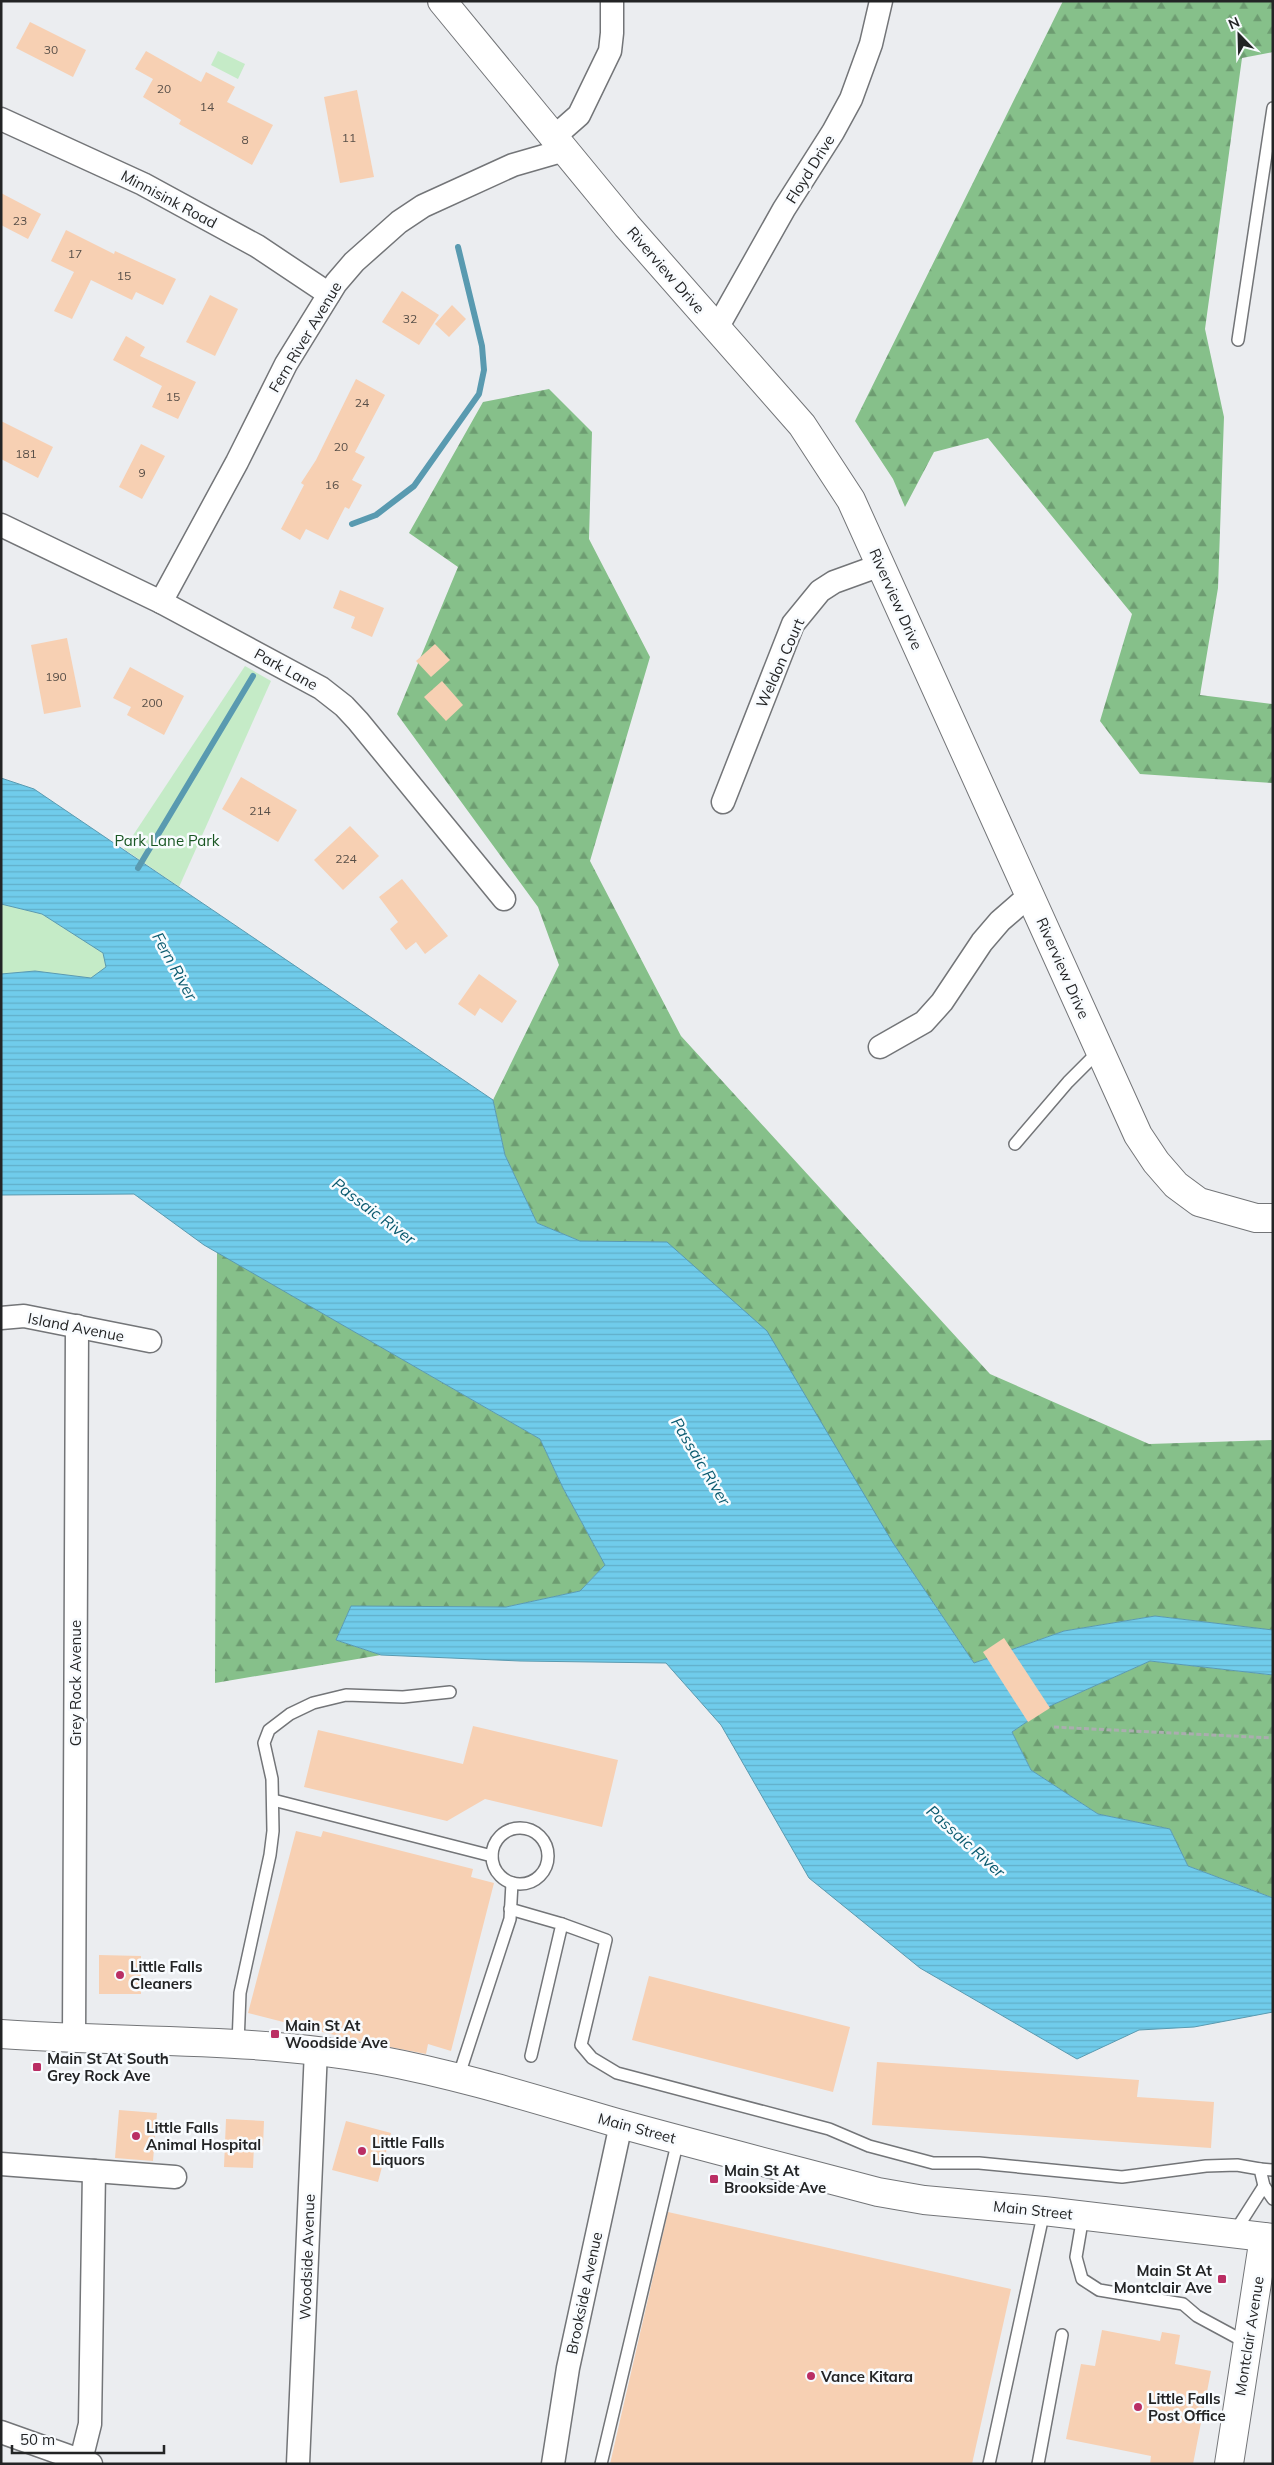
<svg xmlns="http://www.w3.org/2000/svg" width="1274" height="2465" viewBox="0 0 1274 2465" font-family="Mulish,sans-serif">
<style>
.forest{fill:url(#forest-firs)}
.park{fill:#c5ebc7}
.water{fill:url(#water-rules);stroke:#599ab0}
.lines{fill:none;stroke-linecap:round;stroke-linejoin:round}
.stream{stroke:#599ab0;stroke-width:6}
.building{fill:#f7d0b3}
.service-casing{stroke:#737578;stroke-width:14}
.minor-casing{stroke:#737578;stroke-width:25}
.tertiary-casing{stroke:#737578;stroke-width:30}
.secondary-casing{stroke:#737578;stroke-width:30}
.path{stroke:#abadaf;stroke-width:3;stroke-dasharray:5 2.5;stroke-linecap:butt}
.service{stroke:#fff;stroke-width:11}
.minor{stroke:#fff;stroke-width:22}
.tertiary{stroke:#fff;stroke-width:28}
.secondary{stroke:#fff;stroke-width:28}
.poi-dot{fill:#ba2e64;stroke:#f8fbfe;stroke-width:2}
.labels{text-anchor:middle;dominant-baseline:central;stroke-width:5;stroke-linejoin:round;paint-order:stroke}
.number-label{font-size:12px;fill:#584f48}
.street-label{font-size:15px;fill:#232425;stroke:#f8fbfe}
.park-label{font-size:15px;fill:#1a5724;stroke:#f8fbfe}
.poi-label{font-size:15px;font-weight:bold;fill:#232425;stroke:#f8fbfe;text-anchor:start}
.water-label{font-size:16px;font-style:italic;fill:#0a5a6f;stroke:#f8fbfe}
</style>
<defs>
<pattern id="forest-firs" width="22" height="20" patternUnits="userSpaceOnUse" patternTransform="scale(1.25)"><rect width="22" height="20" fill="#86c08a"/><path d="M5 1l3.5 6h-7zM16 11l3.5 6h-7z" fill="#6d9c71"/></pattern>
<pattern id="water-rules" width="6" height="5" patternUnits="userSpaceOnUse" patternTransform="scale(1.25)"><rect width="6" height="5" fill="#70cceb"/><path d="M0 2.5h6" fill="none" stroke="#61afc9"/></pattern>
</defs>
<rect width="100%" height="100%" fill="#ebedf0"/>
<g class="forest">
<path d="M1063,1H1273V52L1242,58L1205,329L1224,417L1218,588L1200,695L1273,704V783L1140,774L1100,721L1132,614L988,438L934,452L905,507L893,479L855,421Z"/>
<path d="M549,389L592,432L589,539L650,657L590,861L681,1036L990,1374L1149,1444L1273,1440V1630L1155,1616L1064,1631L974,1663L893,1543L667,1242L580,1241L537,1223L505,1155L493,1100L559,965L538,907L397,714L458,567L409,533L483,402Z"/>
<path d="M217,1252L540,1439L563,1488L605,1565L580,1591L506,1607L351,1606L336,1640L381,1655L215,1683Z"/>
<path d="M1150,1661L1273,1675V1898L1188,1866L1170,1829L1098,1814L1031,1770L1012,1732L1050,1706Z"/>
</g>
<g class="park">
<path d="M218,51L245,64L238,79L211,65Z"/>
<path d="M245,666L271,681L179,887L124,849Z"/>
<path d="M1,904L42,914L103,953L106,967L92,978L35,971L1,974Z"/>
</g>
<path class="water" d="M1,778L34,789L493,1100L505,1155L537,1223L580,1241L667,1242L767,1331L893,1543L974,1663L1064,1631L1155,1616L1273,1630V1675L1150,1661L1050,1706L1012,1732L1031,1770L1098,1814L1170,1829L1188,1866L1273,1898V2012L1194,2027L1139,2030L1077,2059L920,1968L809,1878L721,1725L666,1663L520,1661L381,1655L336,1640L351,1606L506,1607L580,1591L605,1565L563,1488L540,1439L204,1245L134,1194L1,1195V974L35,971L91,978L106,967L103,953L42,914L1,904Z"/>
<g class="lines">
<g class="stream">
<path d="M352,524L376,515L414,486L479,394L484,370L482,346L458,247"/>
<path d="M138,868L253,676"/>
</g>
</g>
<g class="building">
<path d="M30,22L86,50L73,77L16,48Z"/>
<path d="M146,51L201,82L206,72L235,87L227,102L273,125L252,165L179,124L181,120L143,97L153,79L135,69Z"/>
<path d="M357,90L374,177L340,183L324,97Z"/>
<path d="M1,193L41,214L28,239L1,225Z"/>
<path d="M66,230L114,254L115,251L176,279L163,305L136,292L132,300L91,280L72,319L54,311L74,272L51,261Z"/>
<path d="M402,291L439,315L419,345L382,322Z"/>
<path d="M210,295L238,309L215,356L186,342Z"/>
<path d="M452,305L466,319L449,337L435,324Z"/>
<path d="M126,336L145,347L140,356L196,382L178,419L152,407L162,386L113,360Z"/>
<path d="M356,379L385,395L355,452L365,457L352,480L362,485L349,509L345,507L328,540L306,529L300,540L281,529L304,485L301,483L316,460Z"/>
<path d="M1,421L53,447L38,478L1,459Z"/>
<path d="M141,444L165,456L142,499L119,487Z"/>
<path d="M340,590L384,608L372,637L351,628L355,617L333,608Z"/>
<path d="M67,638L81,707L44,714L31,645Z"/>
<path d="M435,644L450,660L431,677L416,661Z"/>
<path d="M130,667L184,696L164,735L127,715L131,707L113,698Z"/>
<path d="M442,681L463,705L446,721L424,697Z"/>
<path d="M241,777L297,810L278,842L222,809Z"/>
<path d="M350,826L379,856L343,890L314,860Z"/>
<path d="M402,879L448,936L425,954L416,942L406,950L390,929L398,922L379,897Z"/>
<path d="M479,974L517,1001L502,1023L480,1008L475,1016L458,1004Z"/>
<path d="M1004,1638L1050,1708L1028,1722L983,1652Z"/>
<path d="M473,1726L618,1760L602,1827L485,1799L447,1821L304,1787L318,1730L463,1764Z"/>
<path d="M296,1831L321,1837L323,1831L473,1869L471,1877L494,1883L451,2051L428,2044L426,2054L354,2040L248,2013Z"/>
<path d="M99,1955L141,1956V1994H99Z"/>
<path d="M649,1976L850,2027L833,2092L632,2040Z"/>
<path d="M877,2062L1139,2080L1137,2097L1214,2102L1211,2148L872,2125Z"/>
<path d="M119,2110L157,2113L153,2161L115,2158Z"/>
<path d="M226,2119L264,2121L263,2146L254,2145L253,2168L224,2167Z"/>
<path d="M346,2121L391,2133L378,2182L332,2170Z"/>
<path d="M668,2212L1011,2289L972,2464H610Z"/>
<path d="M1102,2330L1160,2341L1162,2332L1180,2335L1175,2364L1211,2371L1193,2464H1150L1151,2456L1066,2439L1081,2364L1095,2366Z"/>
</g>
<g class="lines">
<g class="service-casing">
<g id="service">
<path d="M1238,340L1273,108"/>
<path d="M1015,1144L1068,1082L1099,1051"/>
<path d="M273,1800L492,1856"/>
<circle cx="520" cy="1856" r="28"/>
<path d="M510,1909L562,1924L531,2056"/>
<path d="M562,1924L606,1940L581,2045L592,2058L617,2073L829,2129L869,2146L933,2163H979L1122,2177L1206,2166L1237,2165L1260,2169L1264,2186L1273,2199"/>
<path d="M238,2044L240,1993L270,1855L273,1831L272,1779L264,1743L269,1730L290,1714L313,1703L346,1695L403,1697L450,1692"/>
<path d="M458,2078L510,1919L512,1883"/>
<path d="M1260,2169L1273,2170"/>
<path d="M1083,2216L1076,2257L1082,2279L1099,2290L1183,2304L1197,2316L1247,2343"/>
<path d="M1234,2233L1264,2186"/>
<path d="M601,2464L678,2140"/>
<path d="M989,2464L1044,2211"/>
<path d="M1038,2464L1062,2335"/>
</g>
</g>
<g class="minor-casing">
<g id="minor">
<path d="M1,119L143,184L257,246L329,294"/>
<path d="M554,137L579,115L610,51L612,33V1"/>
<path d="M717,328L784,209L833,132L851,99L871,44L881,1"/>
<path d="M1,525L161,602L321,688L344,706L358,721L504,899"/>
<path d="M161,602L237,462L286,364L336,283L354,262L399,222L423,206L513,165L565,150"/>
<path d="M723,802L793,624L820,591L834,582L881,565"/>
<path d="M880,1047L924,1022L942,1002L982,942L1000,921L1030,895"/>
<path d="M1,1318L24,1316L150,1341"/>
<path d="M74,2040L77,1326"/>
<path d="M1,2164L175,2177"/>
<path d="M1,2432L91,2464"/>
<path d="M81,2460L90,2424L94,2171"/>
<path d="M298,2464L316,2050"/>
<path d="M553,2464L568,2368L621,2124"/>
</g>
</g>
<g class="tertiary-casing">
<path id="tertiary" d="M1229,2464L1264,2237"/>
</g>
<g class="secondary-casing">
<g id="secondary">
<path d="M442,1L627,226L802,425L851,500L1138,1135L1156,1162L1176,1185L1199,1202L1256,1218H1273"/>
<path d="M1,2034C127,2043 254,2037 378,2060C459,2075 538,2100 617,2123C704,2147 791,2169 878,2192L924,2200L1044,2211L1273,2238"/>
</g>
</g>
<path class="path" d="M1054,1727L1273,1738"/>
<use href="#service" class="service"/>
<use href="#minor" class="minor"/>
<use href="#tertiary" class="tertiary"/>
<use href="#secondary" class="secondary"/>
</g>
<g class="poi-dot">
<circle cx="120" cy="1975" r="5"/>
<rect x="270" y="2029" width="10" height="10" rx="2.5"/>
<rect x="32" y="2062" width="10" height="10" rx="2.5"/>
<circle cx="136" cy="2136" r="5"/>
<circle cx="362" cy="2151" r="5"/>
<rect x="709" y="2174" width="10" height="10" rx="2.5"/>
<rect x="1217" y="2274" width="10" height="10" rx="2.5"/>
<circle cx="811" cy="2376" r="5"/>
<circle cx="1138" cy="2407" r="5"/>
</g>
<g class="labels">
<g class="number-label">
<text x="51" y="49">30</text>
<text x="164" y="88">20</text>
<text x="207" y="106">14</text>
<text x="349" y="137">11</text>
<text x="245" y="139">8</text>
<text x="20" y="220">23</text>
<text x="75" y="253">17</text>
<text x="124" y="275">15</text>
<text x="410" y="318">32</text>
<text x="173" y="396">15</text>
<text x="362" y="402">24</text>
<text x="341" y="446">20</text>
<text x="26" y="453">181</text>
<text x="142" y="472">9</text>
<text x="332" y="484">16</text>
<text x="56" y="676">190</text>
<text x="152" y="702">200</text>
<text x="260" y="810">214</text>
<text x="346" y="858">224</text>
</g>
<g class="street-label">
<text transform="translate(810 169) rotate(-58)">Floyd Drive</text>
<text transform="translate(169 199) rotate(28)">Minnisink Road</text>
<text transform="translate(666 270) rotate(49)">Riverview Drive</text>
<text transform="translate(305 337) rotate(-59)">Fern River Avenue</text>
<text transform="translate(896 599) rotate(66)">Riverview Drive</text>
<text transform="translate(780 663) rotate(-66)">Weldon Court</text>
<text transform="translate(286 669) rotate(29)">Park Lane</text>
<text transform="translate(1063 968) rotate(66)">Riverview Drive</text>
<text transform="translate(76 1327) rotate(11)">Island Avenue</text>
<text transform="translate(75 1683) rotate(-90)">Grey Rock Avenue</text>
<text transform="translate(637 2128) rotate(15)">Main Street</text>
<text transform="translate(1033 2210) rotate(6)">Main Street</text>
<text transform="translate(307 2257) rotate(-88)">Woodside Avenue</text>
<text transform="translate(584 2293) rotate(-78)">Brookside Avenue</text>
<text transform="translate(1249 2336) rotate(-81)">Montclair Avenue</text>
</g>
<g class="park-label">
<text x="167" y="840">Park Lane Park</text>
</g>
<g class="poi-label">
<text x="130" y="1966">Little Falls<tspan x="130" dy="17">Cleaners</tspan></text>
<text x="285" y="2025">Main St At<tspan x="285" dy="17">Woodside Ave</tspan></text>
<text x="47" y="2058">Main St At South<tspan x="47" dy="17">Grey Rock Ave</tspan></text>
<text x="146" y="2127">Little Falls<tspan x="146" dy="17">Animal Hospital</tspan></text>
<text x="372" y="2142">Little Falls<tspan x="372" dy="17">Liquors</tspan></text>
<text x="724" y="2170">Main St At<tspan x="724" dy="17">Brookside Ave</tspan></text>
<text x="1212" y="2270" text-anchor="end">Main St At<tspan x="1212" dy="17">Montclair Ave</tspan></text>
<text x="821" y="2376">Vance Kitara</text>
<text x="1148" y="2398">Little Falls<tspan x="1148" dy="17">Post Office</tspan></text>
</g>
<g class="water-label">
<text transform="translate(175 966) rotate(61)">Fern River</text>
<text transform="translate(374 1211) rotate(37)">Passaic River</text>
<text transform="translate(701 1461) rotate(59)">Passaic River</text>
<text transform="translate(966 1841) rotate(42)">Passaic River</text>
</g>
</g>
<rect width="1274" height="2465" fill="none" stroke="#232425" stroke-width="5"/>
<g transform="translate(1239 35) rotate(337)" stroke="#f8fbfe" stroke-width="4" paint-order="stroke">
<path d="M0-4L9 19L0 12L-9 19Z" fill="#232425"/>
<text y="-8" font-size="14" font-weight="bold" text-anchor="middle" fill="#232425">N</text>
</g>
<path d="M12 2445v8h152v-8" fill="none" stroke="#232425" stroke-width="2.5"/>
<text x="20" y="2445" font-size="15" fill="#232425" stroke="#f8fbfe" stroke-width="4" paint-order="stroke">50 m</text>
</svg>
